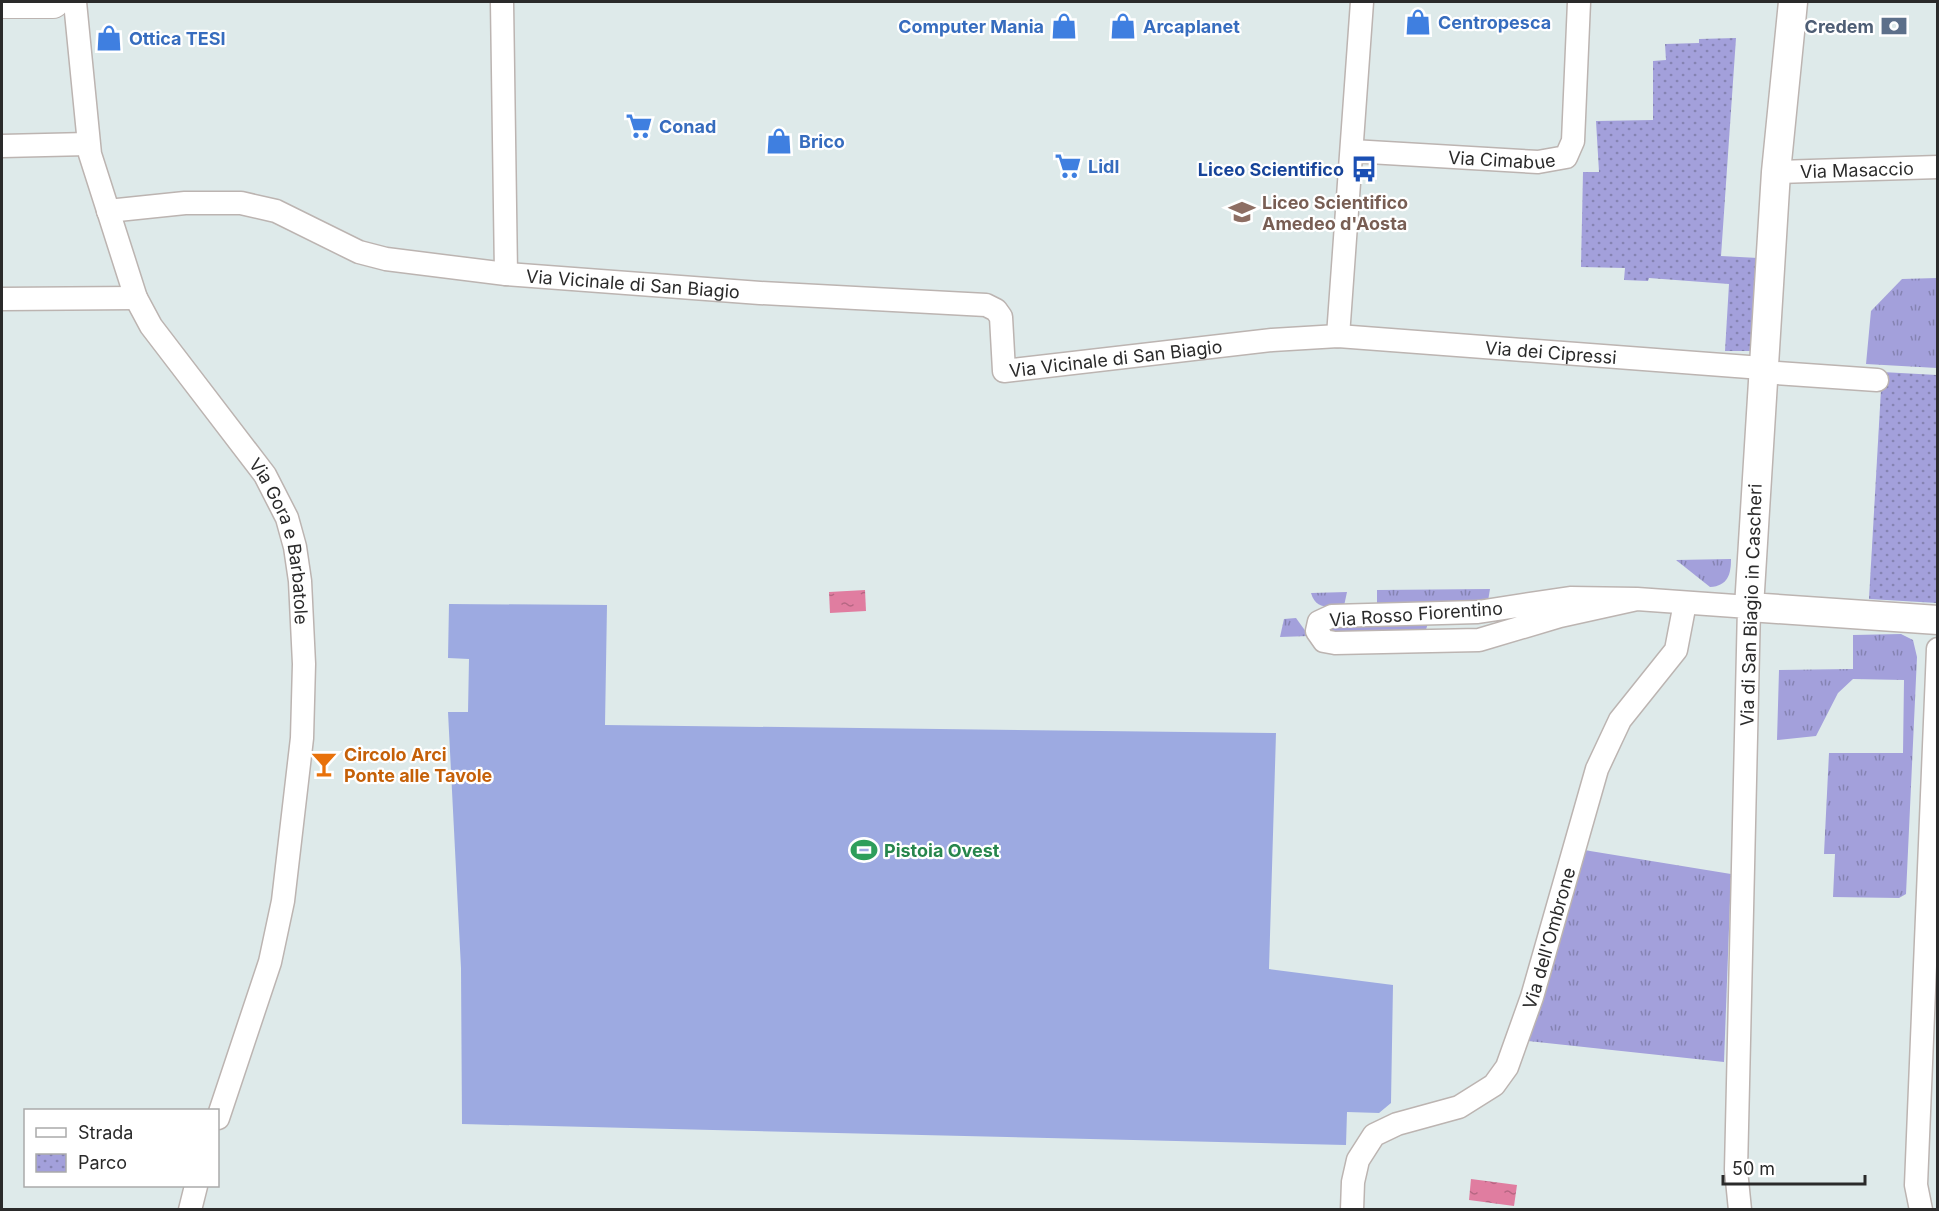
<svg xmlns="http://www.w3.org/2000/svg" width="1939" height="1211" viewBox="0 0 1939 1211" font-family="Inter,sans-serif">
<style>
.grass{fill:url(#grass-tufts)}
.park{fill:url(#park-dots)}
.pitch{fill:#9daae1}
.water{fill:url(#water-ripples)}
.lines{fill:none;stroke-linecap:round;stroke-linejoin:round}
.minor-casing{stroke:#bcb4b1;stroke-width:25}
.tertiary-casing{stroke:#bcb4b1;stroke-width:31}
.secondary-casing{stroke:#bcb4b1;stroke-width:34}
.minor{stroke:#fff;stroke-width:22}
.tertiary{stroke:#fff;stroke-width:28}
.secondary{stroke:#fff;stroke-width:32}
.labels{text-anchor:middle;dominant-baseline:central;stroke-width:4.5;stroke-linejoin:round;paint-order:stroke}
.shop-label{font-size:18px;font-weight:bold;fill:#366cbe;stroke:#fff;text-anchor:start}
.service-label{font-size:18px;font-weight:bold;fill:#4e5e75;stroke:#fff;text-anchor:end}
.street-label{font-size:18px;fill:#2a2a2a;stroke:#fff}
.transit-label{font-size:18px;font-weight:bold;fill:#164399;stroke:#fff;text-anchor:end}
.education-label{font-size:18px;font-weight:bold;fill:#785e54;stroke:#fff;text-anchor:start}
.food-label{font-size:18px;font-weight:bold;fill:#c56008;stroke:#fff;text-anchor:start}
.leisure-label{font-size:18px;font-weight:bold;fill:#27864d;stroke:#fff;text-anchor:start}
</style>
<defs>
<pattern id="grass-tufts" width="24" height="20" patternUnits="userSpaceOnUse" patternTransform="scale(1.5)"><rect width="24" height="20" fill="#a3a0db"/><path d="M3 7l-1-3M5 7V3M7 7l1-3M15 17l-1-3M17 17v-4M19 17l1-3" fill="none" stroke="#8583b2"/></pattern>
<pattern id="park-dots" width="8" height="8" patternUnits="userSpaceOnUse" patternTransform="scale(1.5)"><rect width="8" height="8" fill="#a3a0db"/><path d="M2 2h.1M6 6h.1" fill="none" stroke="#8583b2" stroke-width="1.8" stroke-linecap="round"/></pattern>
<pattern id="water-ripples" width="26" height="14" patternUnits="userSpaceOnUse" patternTransform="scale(1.5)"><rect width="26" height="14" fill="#e07da0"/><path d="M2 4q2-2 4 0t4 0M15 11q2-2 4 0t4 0" fill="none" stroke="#b66783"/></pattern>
</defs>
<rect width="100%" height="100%" fill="#deeaea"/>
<g class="grass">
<path d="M1937,278V368L1866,364L1871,311L1902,279Z"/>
<path d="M1731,559C1731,574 1728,586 1710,587L1676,560Z"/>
<path d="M1490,589L1488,601L1377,606V590Z"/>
<path d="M1347,592L1344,606C1329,607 1316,610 1311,593Z"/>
<path d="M1296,618L1309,636L1280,637L1284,619Z"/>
<path d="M1326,622L1428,623L1425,633L1331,636Z"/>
<path d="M1901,634L1913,640L1917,657L1906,894L1899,898L1833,897L1835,854H1824L1829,753H1903L1904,680L1853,679L1838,693L1816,736L1777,740L1779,670L1853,669V635Z"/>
<path d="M1584,850L1731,874L1724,1062L1528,1041Z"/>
</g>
<g class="park">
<path d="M1736,38L1721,256L1758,258L1750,351H1725L1729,284L1649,278L1648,281L1624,280L1625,268L1581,267L1583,172H1599L1596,121L1653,120V61L1666,60L1665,44L1699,43V39Z"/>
<path d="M1882,372L1937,375V603L1869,599Z"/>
</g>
<path class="pitch" d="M449,604L607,605L605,725L1276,733L1269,969L1393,985L1391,1103L1379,1113L1347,1112L1346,1145L462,1124L461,968L448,712H468L469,659L448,658Z"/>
<g class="water">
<path d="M865,590L866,611L830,613L829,592Z"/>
<path d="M1471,1179L1517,1185L1514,1206L1469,1200Z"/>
</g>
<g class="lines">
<g class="minor-casing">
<g id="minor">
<path id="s1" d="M75,2L90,154L136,298L151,326L265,475L287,518L295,547L300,581L304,664L302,738L283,901L270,962L218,1118"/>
<path d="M502,2L506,274"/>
<path d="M2,146L88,144"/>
<path id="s2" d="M1352,151L1538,162L1566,157L1573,141L1579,2"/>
<path id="s3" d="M1776,172L1938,167"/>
<path id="s4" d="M108,211L185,203H241L276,211L359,252L386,259L506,274L760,293L986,305L996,310L1001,317L1004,371L1272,340L1338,336L1762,368"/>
<path d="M2,299L136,298"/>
<path d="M1338,336L1362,2"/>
<path d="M1762,372L1877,380"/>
<path d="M1637,599L1560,616L1479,640L1335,643L1324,641L1317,631L1319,622L1332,616L1478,612L1570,598L1637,599L1749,607L1736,1170L1740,1210"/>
<path d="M190,1210L196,1186"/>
<path id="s5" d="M1352,1210L1353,1182L1358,1160L1374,1135L1397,1124L1459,1107L1494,1085L1507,1067L1532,997L1597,769L1620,720L1676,650L1685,603"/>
<path d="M1921,1210L1916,1185L1938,649"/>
</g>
</g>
<g class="tertiary-casing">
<path id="tertiary" d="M1793,2L1776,172L1749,607L1938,620"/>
</g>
<g class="secondary-casing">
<path id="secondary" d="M2,2H53"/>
</g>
<use href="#minor" class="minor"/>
<use href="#tertiary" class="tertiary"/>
<use href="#secondary" class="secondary"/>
</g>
<defs>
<g id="shop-bare" transform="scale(2.07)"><path d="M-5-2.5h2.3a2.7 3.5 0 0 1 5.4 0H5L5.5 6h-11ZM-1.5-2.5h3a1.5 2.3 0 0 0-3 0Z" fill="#3f7fe0" stroke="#fff" stroke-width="2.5" paint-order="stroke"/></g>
<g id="bank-bare" transform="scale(2.07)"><path d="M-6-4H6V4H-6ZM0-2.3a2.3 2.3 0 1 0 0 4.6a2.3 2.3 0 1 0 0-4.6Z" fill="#5c6f8a" stroke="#fff" stroke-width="2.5" paint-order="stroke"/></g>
<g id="supermarket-bare" transform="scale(2.07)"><path d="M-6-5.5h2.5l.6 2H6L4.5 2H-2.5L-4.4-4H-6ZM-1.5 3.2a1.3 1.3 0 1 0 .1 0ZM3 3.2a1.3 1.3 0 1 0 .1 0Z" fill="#3f7fe0" stroke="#fff" stroke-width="2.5" paint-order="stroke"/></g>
<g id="bus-bare" transform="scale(2.07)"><path d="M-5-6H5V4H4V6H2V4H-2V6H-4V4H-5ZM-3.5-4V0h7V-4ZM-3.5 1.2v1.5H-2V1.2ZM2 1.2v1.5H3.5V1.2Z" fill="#1a4fb4" stroke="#fff" stroke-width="2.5" paint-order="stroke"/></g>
<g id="school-bare" transform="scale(2.07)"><path d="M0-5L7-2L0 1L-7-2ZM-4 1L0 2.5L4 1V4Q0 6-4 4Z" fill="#8d6e63" stroke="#fff" stroke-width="2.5" paint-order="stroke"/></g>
<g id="bar-bare" transform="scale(2.07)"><path d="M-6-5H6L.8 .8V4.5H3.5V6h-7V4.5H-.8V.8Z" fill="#e8710a" stroke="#fff" stroke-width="2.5" paint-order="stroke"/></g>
<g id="stadium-bare" transform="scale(2.07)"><path d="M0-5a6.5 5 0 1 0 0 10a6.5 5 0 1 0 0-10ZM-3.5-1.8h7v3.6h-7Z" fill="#2e9e5b" stroke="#fff" stroke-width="2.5" paint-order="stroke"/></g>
</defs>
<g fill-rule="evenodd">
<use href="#shop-bare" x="1418" y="22"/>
<use href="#shop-bare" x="1064" y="26"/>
<use href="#shop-bare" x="1123" y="26"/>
<use href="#bank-bare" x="1894" y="26"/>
<use href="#shop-bare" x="109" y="38"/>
<use href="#supermarket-bare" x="639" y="126"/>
<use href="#shop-bare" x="779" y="141"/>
<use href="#supermarket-bare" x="1068" y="166"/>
<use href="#bus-bare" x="1364" y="169"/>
<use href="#school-bare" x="1242" y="212"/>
<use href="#bar-bare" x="324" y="764"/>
<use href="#stadium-bare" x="864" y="850"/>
</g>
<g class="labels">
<g class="shop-label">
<text x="1438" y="22">Centropesca</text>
<text x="1044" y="26" text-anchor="end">Computer Mania</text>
<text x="1143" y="26">Arcaplanet</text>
<text x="129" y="38">Ottica TESI</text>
<text x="659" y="126">Conad</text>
<text x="799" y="141">Brico</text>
<text x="1088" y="166">Lidl</text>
</g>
<g class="service-label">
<text x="1874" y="26">Credem</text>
</g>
<g class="street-label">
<text stroke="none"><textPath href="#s2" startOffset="150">Via Cimabue</textPath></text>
<text stroke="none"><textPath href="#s3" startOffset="81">Via Masaccio</textPath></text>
<text stroke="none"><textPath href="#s4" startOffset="538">Via Vicinale di San Biagio</textPath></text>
<text stroke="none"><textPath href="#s4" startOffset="1515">Via dei Cipressi</textPath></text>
<text stroke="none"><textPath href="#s4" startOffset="1078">Via Vicinale di San Biagio</textPath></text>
<text stroke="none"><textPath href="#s1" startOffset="592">Via Gora e Barbatole</textPath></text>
<text transform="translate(1751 605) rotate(-88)">Via di San Biagio in Cascheri</text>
<text transform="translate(1416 614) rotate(-4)">Via Rosso Fiorentino</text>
<text stroke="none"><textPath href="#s5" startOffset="369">Via dell'Ombrone</textPath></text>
</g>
<g class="transit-label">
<text x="1344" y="169">Liceo Scientifico</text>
</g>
<g class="education-label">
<text x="1262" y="202">Liceo Scientifico<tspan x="1262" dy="21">Amedeo d'Aosta</tspan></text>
</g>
<g class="food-label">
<text x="344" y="754">Circolo Arci<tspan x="344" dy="21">Ponte alle Tavole</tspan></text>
</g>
<g class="leisure-label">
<text x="884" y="850">Pistoia Ovest</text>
</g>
</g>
<rect width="1939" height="1211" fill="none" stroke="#2a2a2a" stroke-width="6"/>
<rect x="24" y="1109" width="195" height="78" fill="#ffffff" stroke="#aaaaaa" stroke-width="1.5"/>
<rect x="36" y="1128" width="30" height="9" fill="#ffffff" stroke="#aaaaaa" stroke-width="1.5"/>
<text x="78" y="1139" font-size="18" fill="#2a2a2a">Strada</text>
<rect x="36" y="1154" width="30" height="18" fill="url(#park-dots)" stroke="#aaaaaa" stroke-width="1.5"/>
<text x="78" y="1169" font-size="18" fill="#2a2a2a">Parco</text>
<path d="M1723 1175v9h142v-9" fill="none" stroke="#2a2a2a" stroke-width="3"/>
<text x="1732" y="1175" font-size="18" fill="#2a2a2a" stroke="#ffffff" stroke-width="4.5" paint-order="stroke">50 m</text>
</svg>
